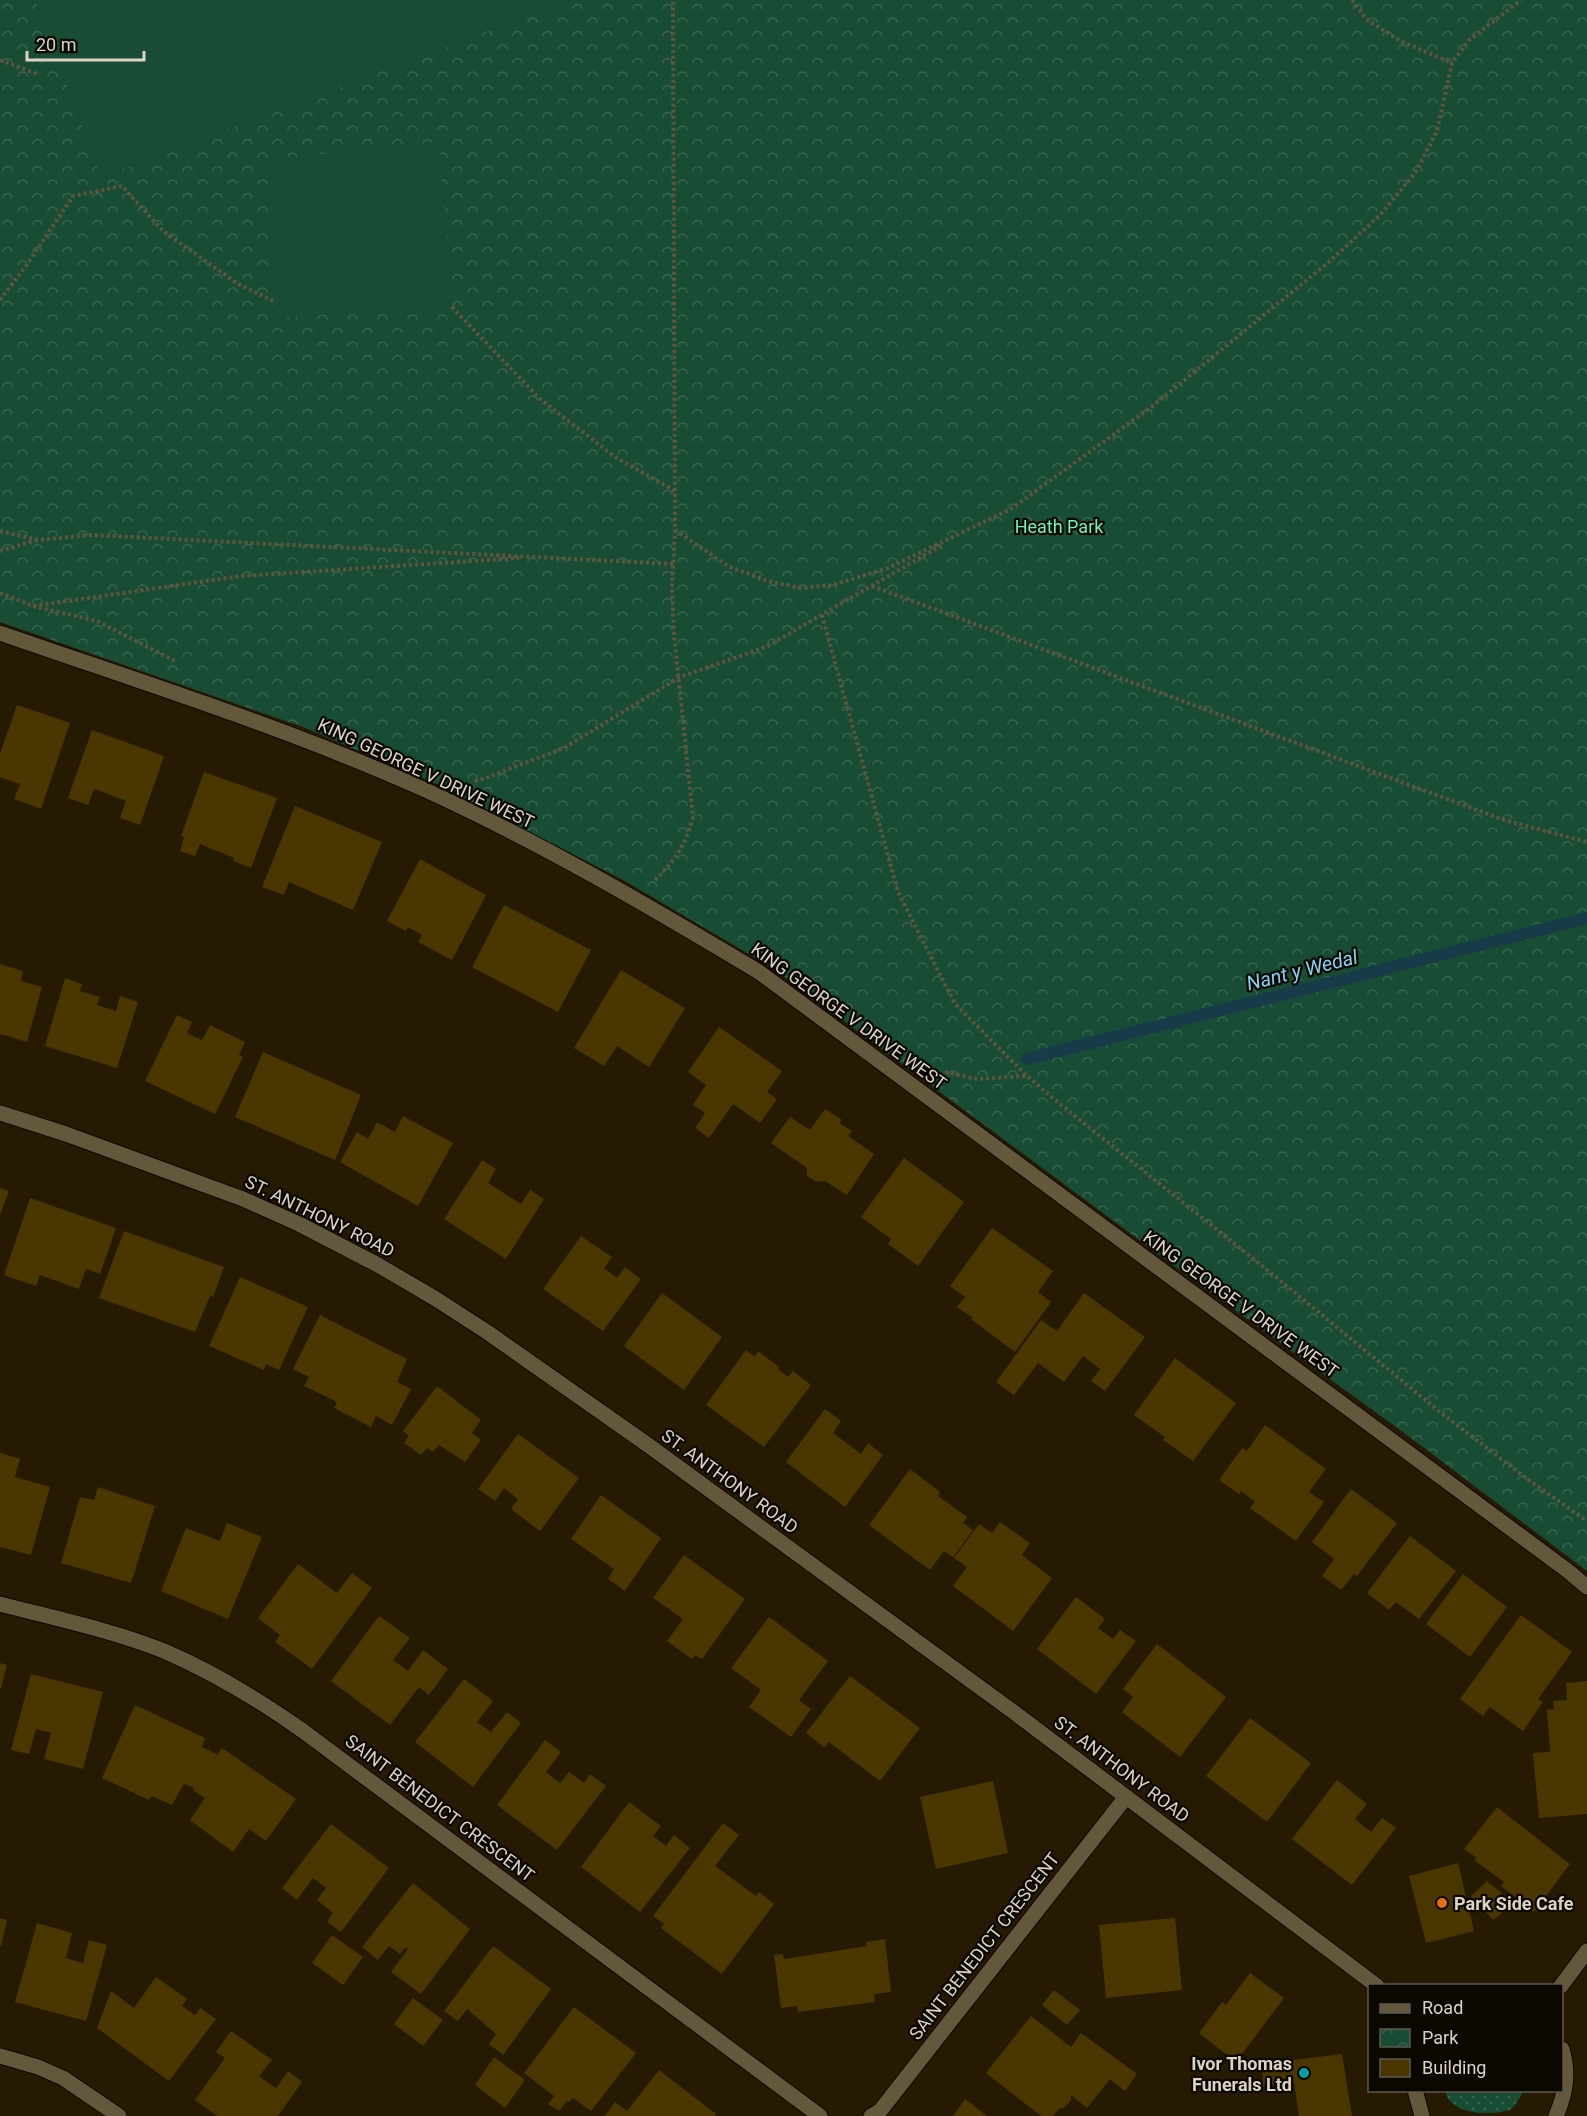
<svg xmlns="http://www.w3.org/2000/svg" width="1587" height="2116" viewBox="0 0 1587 2116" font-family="Roboto,sans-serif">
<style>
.grass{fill:url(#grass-dots)}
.park{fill:url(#park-crowns)}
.garden{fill:#184c35}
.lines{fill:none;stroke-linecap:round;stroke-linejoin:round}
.stream{stroke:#183b4a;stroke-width:12}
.building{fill:#493600}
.minor-casing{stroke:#0f0600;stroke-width:17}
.path{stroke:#5e553f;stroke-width:4;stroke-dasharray:3 3;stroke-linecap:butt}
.minor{stroke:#63573c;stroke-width:15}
.food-dot{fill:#e8710a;stroke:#0b0701;stroke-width:2}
.culture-dot{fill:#0f9aa8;stroke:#0b0701;stroke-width:2}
.labels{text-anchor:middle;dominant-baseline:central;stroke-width:4.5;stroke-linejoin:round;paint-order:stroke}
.park-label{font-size:18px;fill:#6ef7b9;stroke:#0b0701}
.street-label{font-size:18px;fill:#dbd4c5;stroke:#0b0701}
.poi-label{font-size:18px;font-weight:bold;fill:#dbd4c5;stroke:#0b0701;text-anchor:start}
.water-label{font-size:20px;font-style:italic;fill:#86d2f5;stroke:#0b0701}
</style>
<defs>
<pattern id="grass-dots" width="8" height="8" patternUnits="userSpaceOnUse" patternTransform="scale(1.5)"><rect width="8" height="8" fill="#184c35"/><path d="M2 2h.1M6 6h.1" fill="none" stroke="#396551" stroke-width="1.8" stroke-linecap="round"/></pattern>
<pattern id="park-crowns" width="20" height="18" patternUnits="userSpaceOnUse" patternTransform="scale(1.5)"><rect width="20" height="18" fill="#184c35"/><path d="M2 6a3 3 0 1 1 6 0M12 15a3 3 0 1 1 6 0" fill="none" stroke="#396551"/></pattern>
</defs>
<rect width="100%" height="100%" fill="#261b02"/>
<path class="grass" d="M1445,2091V2090L1524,2091C1520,2096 1516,2106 1510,2110C1490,2116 1450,2115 1445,2091Z"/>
<path class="park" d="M0,0H1587V1571L1411,1438L1173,1265L774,969L625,881L437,784L303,727L0,622Z"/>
<g class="garden">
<path d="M35,0H570L102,177Z"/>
<path d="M439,142L452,307L273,318L272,159Z"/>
</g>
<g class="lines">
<path class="stream" d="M1027,1059L1587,918"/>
</g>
<g class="building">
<path d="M17,705L70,723L41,809L14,799L20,784L0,777V754Z"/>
<path d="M92,730L164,756L140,825L120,818L126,801L108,794L94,789L88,805L68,798Z"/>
<path d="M204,772L277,798L251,868L233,861L234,858L200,844L195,856L180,851L184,837L181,836Z"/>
<path d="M295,806L382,842L353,910L289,882L284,895L262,887Z"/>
<path d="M420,859L486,895L452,960L418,942L422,935L408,927L406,931L387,921Z"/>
<path d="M504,905L591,950L558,1012L472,967Z"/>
<path d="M0,964L23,971L21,981L42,987L27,1042L0,1034Z"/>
<path d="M621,970L685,1008L649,1067L617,1046L604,1066L574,1048Z"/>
<path d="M65,978L82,984L80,991L100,997L97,1005L116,1011L120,996L138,1002L117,1068L45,1046Z"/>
<path d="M177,1015L192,1022L187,1033L202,1040L210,1025L245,1042L239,1055L243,1057L215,1114L145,1081Z"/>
<path d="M719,1027L782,1071L767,1092L777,1099L760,1123L733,1104L709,1138L695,1128L705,1113L693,1105L706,1085L688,1072Z"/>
<path d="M263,1052L361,1095L335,1160L235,1117Z"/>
<path d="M825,1109L842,1120L839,1123L852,1131L848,1136L874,1154L847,1195L825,1181L817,1182L807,1176V1168L771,1143L790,1117L810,1130Z"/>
<path d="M403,1116L453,1143L418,1206L340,1162L357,1132L368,1139L377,1122L395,1132Z"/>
<path d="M904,1158L964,1202L918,1266L888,1244L891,1239L861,1217Z"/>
<path d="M482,1160L496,1169L488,1183L521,1204L530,1190L544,1199L506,1259L444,1219Z"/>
<path d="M0,1188L9,1191L0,1215Z"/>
<path d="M30,1198L116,1228L100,1274L86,1269L79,1289L40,1275L36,1286L4,1275Z"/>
<path d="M992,1228L1053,1271L1038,1292L1051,1302L1015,1352L971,1319L972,1317L957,1307L965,1297L950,1286Z"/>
<path d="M124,1231L224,1267L213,1297L210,1296L195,1332L99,1298Z"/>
<path d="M581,1236L612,1257L604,1268L617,1278L625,1267L641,1279L603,1331L543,1289Z"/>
<path d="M240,1277L308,1307L279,1370L266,1364L264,1370L209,1346Z"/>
<path d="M662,1293L722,1337L684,1390L624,1346Z"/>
<path d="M1084,1293L1145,1337L1105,1391L1091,1381L1100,1369L1083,1356L1064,1382L1038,1363L1014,1395L996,1382L1041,1320L1057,1331Z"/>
<path d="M320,1315L407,1359L397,1382L411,1389L392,1425L376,1416L371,1427L334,1408L337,1402L304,1386L309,1377L293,1369Z"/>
<path d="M746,1350L755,1357L758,1351L779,1367L778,1369L788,1377L793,1371L811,1385L764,1447L706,1405Z"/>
<path d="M1175,1358L1236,1403L1193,1461L1163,1440L1165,1437L1134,1415Z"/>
<path d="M437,1386L481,1420L472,1433L481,1440L465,1462L439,1445L433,1452L427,1448L421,1455L404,1443L409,1436L403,1431Z"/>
<path d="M825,1409L841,1421L833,1433L861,1454L868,1443L883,1455L845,1507L786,1462Z"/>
<path d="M1265,1425L1326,1469L1309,1492L1324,1502L1296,1541L1250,1508L1255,1502L1241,1491L1239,1494L1219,1480L1242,1448L1247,1451Z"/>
<path d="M518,1434L579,1478L540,1531L511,1509L518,1499L504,1488L495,1501L478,1489Z"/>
<path d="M0,1453L20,1459L15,1477L50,1487L31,1555L0,1547Z"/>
<path d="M910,1469L940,1492L938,1496L967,1517L963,1523L973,1530L953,1557L944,1551L930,1570L869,1525Z"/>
<path d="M98,1487L155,1506L131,1583L61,1563L80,1497L94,1500Z"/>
<path d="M1351,1489L1397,1523L1357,1576L1354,1574L1341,1590L1322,1576L1334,1559L1312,1542Z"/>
<path d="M601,1495L661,1538L625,1591L608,1579L614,1569L571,1539Z"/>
<path d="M1000,1522L1030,1543L1022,1555L1052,1578L1013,1631L953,1586L967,1567L954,1558L979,1524L992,1533Z"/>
<path d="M227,1523L262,1537L228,1619L161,1591L186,1528L220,1541Z"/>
<path d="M1410,1536L1456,1571L1419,1619L1396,1602L1389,1610L1367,1593Z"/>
<path d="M684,1555L745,1599L702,1659L695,1655L692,1659L667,1641L683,1619L653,1598Z"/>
<path d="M298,1564L337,1593L352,1573L372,1588L312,1669L275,1642L280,1635L258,1618Z"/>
<path d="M1463,1574L1507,1607L1470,1657L1426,1624Z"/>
<path d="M1076,1597L1105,1619L1098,1628L1113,1639L1120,1630L1136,1641L1096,1694L1037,1649Z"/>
<path d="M1521,1615L1572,1652L1538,1699L1543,1702L1523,1731L1490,1707L1483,1716L1460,1699Z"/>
<path d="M379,1616L410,1638L393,1660L408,1671L423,1650L448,1669L429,1695L419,1687L390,1725L331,1681Z"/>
<path d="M769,1617L828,1661L799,1700L811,1709L791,1737L749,1707L761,1690L731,1668Z"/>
<path d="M1157,1644L1226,1697L1180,1757L1122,1712L1133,1697L1123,1689Z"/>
<path d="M0,1663L7,1665L1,1688H0Z"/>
<path d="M31,1674L103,1692L83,1769L44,1759L51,1733L36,1729L29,1754L11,1750Z"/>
<path d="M850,1676L920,1728L880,1781L829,1742L824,1747L806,1733Z"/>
<path d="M464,1679L493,1701L477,1722L491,1732L507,1712L521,1723L473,1787L415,1742Z"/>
<path d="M1587,1681V1814L1539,1818L1533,1753L1550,1752L1547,1710L1554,1709L1553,1701L1567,1700L1566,1683Z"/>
<path d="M135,1705L205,1738L202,1747L217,1754L213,1761L222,1748L296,1799L266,1841L249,1829L233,1852L190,1820L205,1798L193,1790L194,1788L184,1784L172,1805L152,1796L149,1800L102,1778Z"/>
<path d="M1250,1718L1311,1763L1267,1822L1206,1776Z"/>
<path d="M545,1740L561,1752L546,1772L560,1783L569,1772L584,1783L590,1774L606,1786L557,1850L497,1805Z"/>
<path d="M1337,1780L1367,1804L1355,1819L1371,1832L1382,1818L1396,1828L1352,1885L1292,1839Z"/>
<path d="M993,1781L1008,1853L936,1869L920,1797Z"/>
<path d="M629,1802L661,1826L653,1836L666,1846L674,1835L690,1848L640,1912L581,1867Z"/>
<path d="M1497,1807L1570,1864L1534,1912L1501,1886L1504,1882L1474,1860L1477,1858L1464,1849Z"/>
<path d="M723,1823L739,1835L715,1866L756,1896L759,1892L774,1904L722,1974L661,1928L664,1924L653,1916Z"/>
<path d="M331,1824L389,1868L341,1932L327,1922L333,1913L317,1900L326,1888L313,1878L297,1900L282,1888Z"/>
<path d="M1458,1863L1474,1931L1426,1943L1409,1876Z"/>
<path d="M1487,1881L1514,1904L1493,1920L1471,1896Z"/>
<path d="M413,1883L470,1929L421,1994L391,1972L408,1949L406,1947L400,1954L389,1946L378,1960L362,1947Z"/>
<path d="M0,1918L7,1920L1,1946H0Z"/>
<path d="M1175,1918L1182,1990L1106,1998L1099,1925Z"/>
<path d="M37,1923L72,1933L66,1958L83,1963L89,1940L107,1945L86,2021L15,2002Z"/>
<path d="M332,1935L363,1957L343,1985L312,1963Z"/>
<path d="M885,1939L891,1992L874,1994L875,2002L798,2012L797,2006L781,2008L774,1955L783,1954L784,1959L867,1946L866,1942Z"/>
<path d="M493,1946L551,1989L503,2055L489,2044L496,2034L467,2009L458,2021L444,2011Z"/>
<path d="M1250,1973L1284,1998L1236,2062L1199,2033L1222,2002L1226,2005Z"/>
<path d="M156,1977L187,1999L182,2006L195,2015L200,2008L216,2019L169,2081L97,2028L111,1991L134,2008Z"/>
<path d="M1054,1990L1080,2010L1067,2025L1042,2005Z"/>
<path d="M413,1998L443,2020L423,2046L394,2024Z"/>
<path d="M574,2007L636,2053L591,2111L573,2098L569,2102L567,2101L559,2111L548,2104L554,2096L524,2073Z"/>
<path d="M1031,2016L1071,2047L1081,2033L1137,2074L1125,2091L1110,2079L1087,2108L1071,2095V2100L1064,2108L1059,2109L1053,2116H1041L986,2073Z"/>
<path d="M231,2031L272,2060L259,2076L276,2088L288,2071L302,2082L278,2116H217L195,2100L225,2058L216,2052Z"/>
<path d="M1342,2054L1352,2116H1299L1294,2082L1263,2086L1262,2064Z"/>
<path d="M494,2057L525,2080L505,2108L475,2085Z"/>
<path d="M659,2070L716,2114L715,2116H605L615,2102L627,2111Z"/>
<path d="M965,2099L987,2116H953Z"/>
</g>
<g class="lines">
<g class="minor-casing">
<g id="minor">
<path d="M0,633C141,682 284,727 421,788C538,841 649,906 759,972L1568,1571L1587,1587"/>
<path d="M0,1113L66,1134L243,1199L299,1224L378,1265L436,1299L487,1332L648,1445L1015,1713L1377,1986"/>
<path d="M0,1604C54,1618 111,1630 164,1651C213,1672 259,1700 303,1731L820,2116"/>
<path d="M1561,1986L1587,1951"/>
<path d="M0,2056L38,2067L63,2078L119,2116"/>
<path d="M1415,2090L1422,2116"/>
<path d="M871,2116L880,2111L1126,1797"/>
<path d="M1556,2116C1566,2093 1569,2073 1562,2049"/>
</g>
</g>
<g class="path">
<path d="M1352,0L1366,19L1400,41L1452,63"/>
<path d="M0,60L37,74"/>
<path d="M0,300L26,266L73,196L122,186L163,231L238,284L273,301"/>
<path d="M452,307L540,399L615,457L675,491"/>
<path d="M675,530L728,566L767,581L801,588L833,585L888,568L1011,509L1154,405L1330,261L1380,215L1415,173L1437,131L1452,63L1469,40L1521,0"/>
<path d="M0,531L38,540L91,535L674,564"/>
<path d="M0,551L37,540"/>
<path d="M872,586L1504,820L1587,842"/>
<path d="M0,593L33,606L241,576L519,558"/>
<path d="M33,606L97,621L175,661"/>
<path d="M822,615L898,892L955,1004L1027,1076L1060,1104L1266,1269L1440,1412L1526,1478L1587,1521"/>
<path d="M475,780L478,781L564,748L680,677L766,647L942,545"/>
<path d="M655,880C676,859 685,846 693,817L674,635L672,587L675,530L673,0"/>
<path d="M945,1072L977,1079L1027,1076"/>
</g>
<use href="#minor" class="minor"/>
</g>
<circle class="food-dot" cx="1442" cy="1903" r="6"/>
<circle class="culture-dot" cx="1304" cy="2073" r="6"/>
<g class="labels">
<g class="park-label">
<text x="1059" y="526">Heath Park</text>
</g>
<g class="street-label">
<text transform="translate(426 773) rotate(25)">KING GEORGE V DRIVE WEST</text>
<text transform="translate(849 1016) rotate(36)">KING GEORGE V DRIVE WEST</text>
<text transform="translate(320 1216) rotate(26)">ST. ANTHONY ROAD</text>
<text transform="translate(1241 1304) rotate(36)">KING GEORGE V DRIVE WEST</text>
<text transform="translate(730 1481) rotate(36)">ST. ANTHONY ROAD</text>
<text transform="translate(1122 1769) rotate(37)">ST. ANTHONY ROAD</text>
<text transform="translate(440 1808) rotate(37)">SAINT BENEDICT CRESCENT</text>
<text transform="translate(984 1946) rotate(-52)">SAINT BENEDICT CRESCENT</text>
</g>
<g class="poi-label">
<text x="1454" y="1903">Park Side Cafe</text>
<text x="1292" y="2063" text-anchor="end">Ivor Thomas<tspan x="1292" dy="21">Funerals Ltd</tspan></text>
</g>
<g class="water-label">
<text transform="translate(1302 970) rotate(-14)">Nant y Wedal</text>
</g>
</g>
<rect x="1368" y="1984" width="195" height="108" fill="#0b0701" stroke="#5e594f" stroke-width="1.5"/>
<rect x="1380" y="2004" width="30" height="9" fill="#63573c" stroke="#5e594f" stroke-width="1.5"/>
<text x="1422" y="2014" font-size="18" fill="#dbd4c5">Road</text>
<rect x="1380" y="2029" width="30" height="18" fill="url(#park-crowns)" stroke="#5e594f" stroke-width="1.5"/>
<text x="1422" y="2044" font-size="18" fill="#dbd4c5">Park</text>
<rect x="1380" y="2059" width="30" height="18" fill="#493600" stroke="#5e594f" stroke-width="1.5"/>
<text x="1422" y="2074" font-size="18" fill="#dbd4c5">Building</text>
<path d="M27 51v9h117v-9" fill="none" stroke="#dbd4c5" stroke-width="3"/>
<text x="36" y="51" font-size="18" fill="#dbd4c5" stroke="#0b0701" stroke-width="4.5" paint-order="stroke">20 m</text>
</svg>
